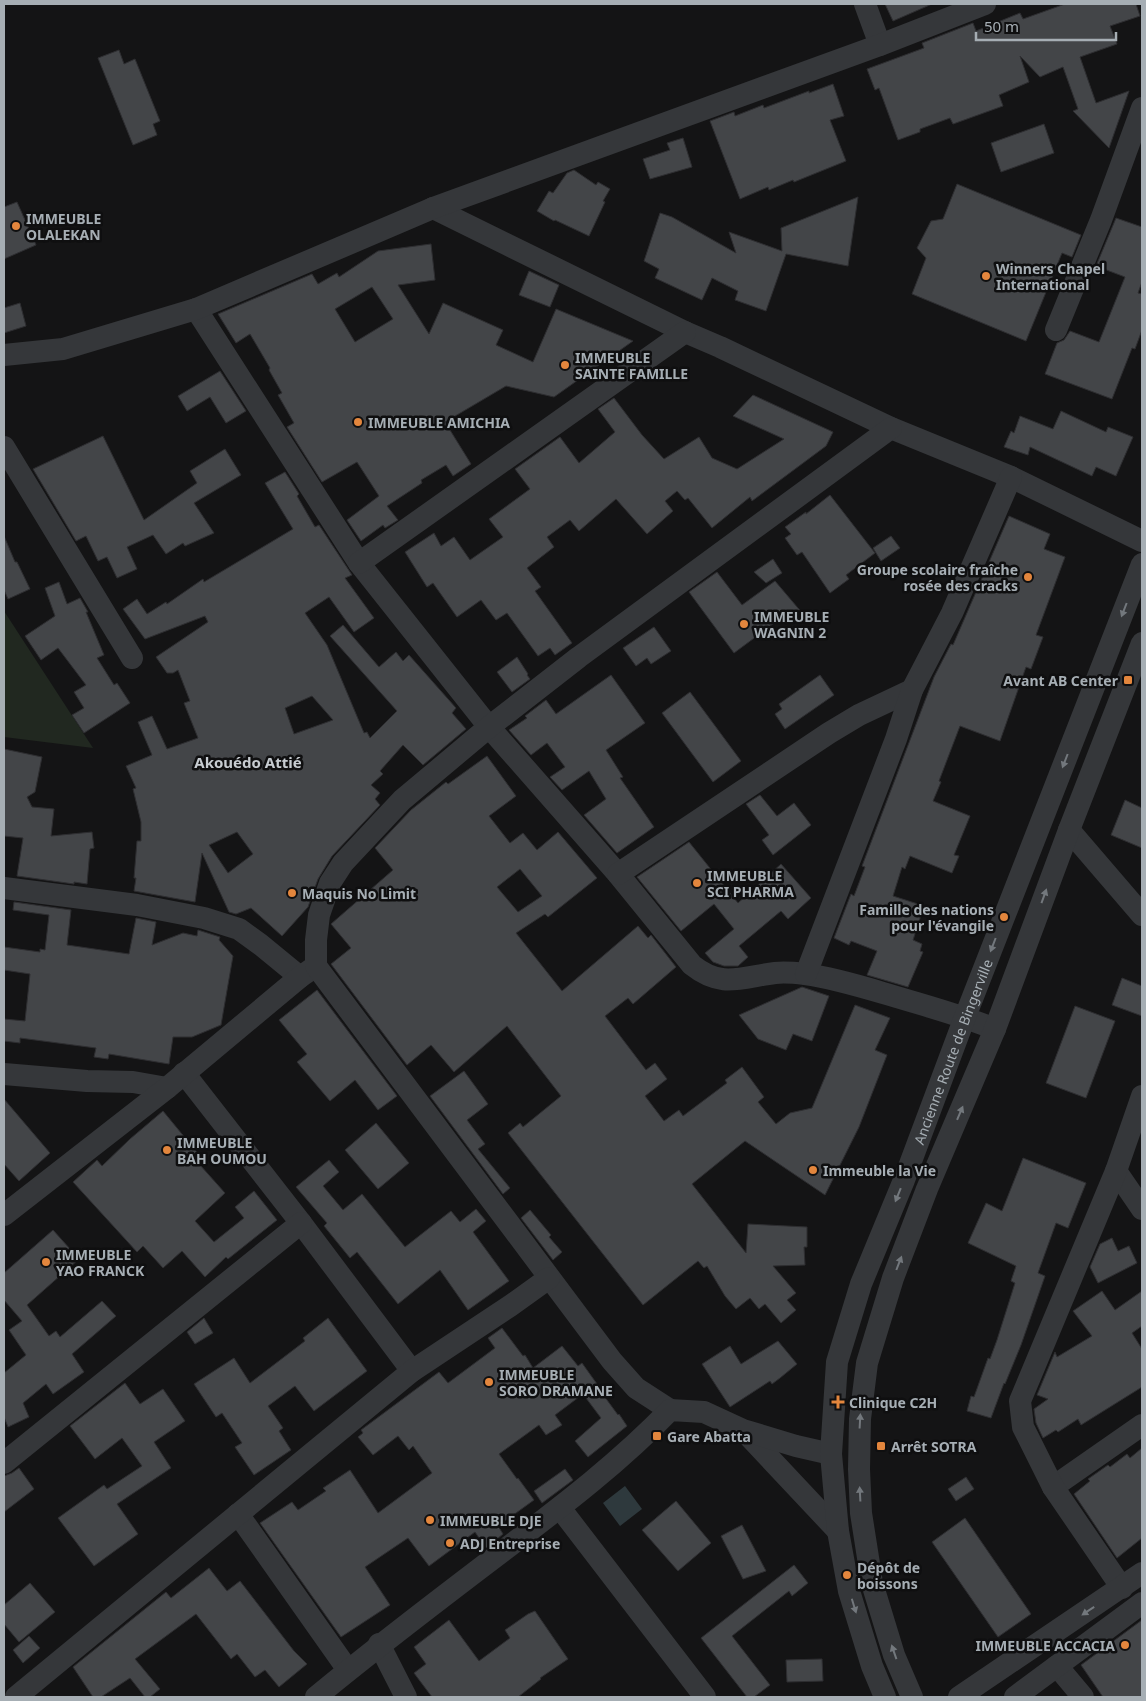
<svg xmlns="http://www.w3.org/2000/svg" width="1146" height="1701" viewBox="0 0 1146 1701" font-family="'Noto Sans',sans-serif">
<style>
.green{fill:#212820}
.water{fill:#2e393d}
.building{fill:#434548;stroke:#2e2e31;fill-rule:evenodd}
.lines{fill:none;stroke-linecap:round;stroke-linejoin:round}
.minor{stroke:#35373a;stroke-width:22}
.oneway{fill:#73787d}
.poi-dot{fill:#e3863d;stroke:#0f0f10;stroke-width:2}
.labels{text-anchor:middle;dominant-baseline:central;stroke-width:5;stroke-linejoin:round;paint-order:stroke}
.poi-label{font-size:14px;font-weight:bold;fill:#a6aeb4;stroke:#0f0f10;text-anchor:start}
.street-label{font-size:14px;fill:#a6aeb4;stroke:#0f0f10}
.neighbourhood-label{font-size:15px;font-weight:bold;fill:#c7ccd1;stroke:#0f0f10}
</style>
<rect width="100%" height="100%" fill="#141415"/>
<path class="green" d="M4,611L93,748L4,737Z"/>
<path class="water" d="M625,1486L642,1509L620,1526L603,1503Z"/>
<g class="building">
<path d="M885,4H932L893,21Z"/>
<path d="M1065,4H1136L1140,16L1110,26L1117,44L1080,57L1096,103L1129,91L1109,148L1073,111L1078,109L1063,67L1040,77L1020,56L1029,82L999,95L1003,106L953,124L950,118L920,129V132L898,140L879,88L875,90L867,69L924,48L922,43L973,23L976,31L1020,13L1023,19Z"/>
<path d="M119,50L124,64L135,59L160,121L153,124L157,135L133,145L98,58Z"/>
<path d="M833,84L844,116L830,120L846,161L794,182L793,180L769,190L768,187L740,199L710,121L734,112L735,116L763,105L764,108L809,91V93Z"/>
<path d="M1044,124L1054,153L1001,172L991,143Z"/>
<path d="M683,138L692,167L650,179L643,159L670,150L667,143Z"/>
<path d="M574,170L596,185L598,182L610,189L603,201L605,202L589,236L555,220L554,221L537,211L549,191L553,193L567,173Z"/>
<path d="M957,184L1081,235L1072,257L1062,253L1026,341L912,294L926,258L917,248L931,221L943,219Z"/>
<path d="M858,197L848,266L786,254L766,311L735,300L738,291L712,278L702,300L655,278L659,269L644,261L660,213L672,217L736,253L729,232L782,251L781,228Z"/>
<path d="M17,202L36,245L4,259V207Z"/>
<path d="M1116,218L1142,227V282L1138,293L1142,294V330L1135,349L1132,348L1112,399L1045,374L1057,343L1064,340L1070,331L1099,342L1125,277L1096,266Z"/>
<path d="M431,244L435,280L398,285L429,334L443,303L503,330L496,345L533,362L556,309L633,341L554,397L506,386L445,422L471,464L453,476L446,465L421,480L422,483L387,506L398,520L385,528L383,525L361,541L347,520L379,496L357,462L322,482L287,427L294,423L278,395L282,393L269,370L270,368L250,334L236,343L218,314L312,274L318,284L337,273L339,277L378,251ZM372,287L393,319L355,342L335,309Z"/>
<path d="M529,271L559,285L550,307L519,295Z"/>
<path d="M20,303L26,326L4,333V308Z"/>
<path d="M220,371L246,411L226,423L210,397L187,411L178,396Z"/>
<path d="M753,395L833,432L826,446L752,501L750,497L712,528L688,498L685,500L677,491L665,501L673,511L647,534L616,499L579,531L570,520L547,537L554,547L527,568L541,587L535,591L572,643L555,655L550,648L538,656L507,613L496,620L481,600L457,617L433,583L427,587L405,552L434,533L441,546L454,537L470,560L503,537L489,519L530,489L515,469L560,437L579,463L615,432L598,409L614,398L642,435L664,459L699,437L712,458L737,469L784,439L733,416Z"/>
<path d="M1061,411L1106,432L1108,427L1133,437L1116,476L1096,467L1092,476L1030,447L1028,455L1004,447L1011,431L1014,433L1020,416L1053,429Z"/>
<path d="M103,436L144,520L197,483L190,471L225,449L241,475L194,503L214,533L185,546L183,543L166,554L153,535L127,547L137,569L117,578L107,557L98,561L86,536L76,541L33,469Z"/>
<path d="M285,472L299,494L297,496L315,527L319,525L352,575L345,578L374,618L354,632L329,597L305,613L327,645L364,733L367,732L370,738L397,711L330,636L343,625L379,667L396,652L403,661L409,655L456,708L452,713L466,729L423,765L403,745L380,771L383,774L371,785L380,793L375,799L380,805L332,856L318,879L308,907L282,936L251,908L236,914L229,912L202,853L195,902L134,891L136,878H134L137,841H141V822L133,789L136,788L126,766L152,755L138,722L152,716L167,749L198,738L184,703L190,701L178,670L173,673H167L156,657L208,622L205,616L145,639L123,609L137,599L147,614L166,602L167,604L203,579L204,582L293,529L265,483ZM312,696L333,720L294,734L285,708ZM237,832L253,854L228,873L209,845Z"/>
<path d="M830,495L875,553L846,575L849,579L830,593L802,552L797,555L785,538L791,534L785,527L806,512V514Z"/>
<path d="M1009,516L1050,534L1044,549L1065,557L1036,635L1043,637L1031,669L1026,667L1000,741L960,726L939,781L941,782L933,801L970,816L954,855L959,856L952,873L910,856L905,869L902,867L893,896L924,906L913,940L922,944L920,951L923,952L908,987L867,975L877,951L851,941L849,945L834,938L851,894L854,896L865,867L862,866L934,677L951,644L953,645Z"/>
<path d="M4,536L15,562H17L30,589L8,599L4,590Z"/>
<path d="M891,536L900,548L881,561L873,548Z"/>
<path d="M773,559L782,573L766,583L754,572Z"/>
<path d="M717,572L742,605L775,581L803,614L791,624L784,616L734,653L689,592Z"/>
<path d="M59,582L67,604L80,598L88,612H86L104,655L97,658L114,685L117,683L130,703L84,733L72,715L84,708L74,692L86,685L58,648L41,660L25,636L55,616L45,588Z"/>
<path d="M654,627L671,651L651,664L647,658L636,666L623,648Z"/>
<path d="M517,657L528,674L527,675L530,679L512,692L497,672Z"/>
<path d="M611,675L645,723L606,750L623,777L620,778L654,827L617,853L584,815L606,799L589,771L562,790L550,777L565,767L547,743L531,755L509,730L527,718L525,716L546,700L556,714Z"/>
<path d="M820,675L834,695L785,729L775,714L782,709L779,704Z"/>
<path d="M690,692L741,761L713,782L662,713Z"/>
<path d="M4,749L42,757L35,792L27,797L32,807L54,809L51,836L92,832L94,848L90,849L87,884L74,882V884L17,876L23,838L4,836Z"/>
<path d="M487,756L516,796L489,816L510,843L523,833L537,850L558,832L597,878L548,917L545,914L516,933L562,991L638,926L648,938L651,935L676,967L633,1004L628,998L605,1016L646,1070L655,1063L667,1079L645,1096L664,1121L679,1110L683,1116L727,1083L725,1080L742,1067L764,1097L758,1102L776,1124L790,1113L812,1108L855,1005L890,1018L875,1050L887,1055L859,1127L825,1195L745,1141L692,1184L746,1253L748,1224L807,1227V1247H804L805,1265L773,1266L796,1293L787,1300L796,1310L781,1323L765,1304L759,1309L750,1298L736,1309L725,1296L707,1266L704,1268L698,1261L643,1305L508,1133L520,1123L523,1127L561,1096L507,1026L454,1072L431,1045L407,1065L331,964L351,948L331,924L393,870L375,848L411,810L446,782L448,784ZM520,869L542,896L518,912L497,887Z"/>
<path d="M760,795L777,816L794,803L811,825L773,855L762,840L769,835L746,804Z"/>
<path d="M1125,800L1142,808V848L1111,835Z"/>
<path d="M689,842L738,903L781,864L811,898L788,919L781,911L739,946L748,957L738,966H724L713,962L705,953L734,929L714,904L681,931L637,877Z"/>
<path d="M14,902L71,910L67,945L129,954L136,918L156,922L152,945L183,933L197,936L198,930L220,937L219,940L233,956L221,1025L192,1037H173L169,1064L109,1054L108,1059L94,1057L96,1048L20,1038V1043L4,1041V1019L25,1021L30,974L4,970V947L40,952V949L45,950L49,915L13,910Z"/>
<path d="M1122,978L1142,986V1016L1112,1005Z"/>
<path d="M802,987L829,996L812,1041L793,1034L786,1050L758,1039L739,1015Z"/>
<path d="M317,990L397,1096L378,1110L355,1080L330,1101L297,1062L307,1054L279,1020Z"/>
<path d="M1075,1006L1115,1021L1086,1098L1046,1083Z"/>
<path d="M464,1071L488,1104L467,1120L485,1144L478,1149L510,1188L503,1194L430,1096Z"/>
<path d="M4,1099L50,1153L19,1181L4,1164Z"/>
<path d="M163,1111L205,1162L200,1165L225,1193L195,1221L214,1242L244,1218L235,1207L254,1191L277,1220L228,1259L226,1257L205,1277L182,1251L163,1268L143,1246L137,1252L73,1182L97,1160L102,1166L130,1139Z"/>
<path d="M376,1123L409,1163L378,1189L345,1150Z"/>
<path d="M1023,1158L1086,1183L1068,1228L1056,1223L1038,1273L1045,1276L1021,1345L1005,1384L1004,1383L991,1418L967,1411L971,1396L974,1397L988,1358L990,1359L997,1340L1015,1283L1011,1281L1016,1266L968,1243L986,1203L1002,1211Z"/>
<path d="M329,1160L339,1172L323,1186L343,1210L362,1194L405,1247L451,1211L460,1222L476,1209L486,1221L473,1232L509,1281L468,1310L440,1270L398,1304L357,1252L350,1258L324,1226L327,1223L296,1187Z"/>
<path d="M530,1210L551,1235L549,1237L562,1252L553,1260L521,1218Z"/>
<path d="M53,1230L79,1259L27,1305L49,1336L56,1331L60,1337L102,1301L116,1316L72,1354L84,1372L53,1394L46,1384L23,1403L29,1417L8,1427L4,1417V1373L26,1355L9,1330L22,1321L4,1300V1273Z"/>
<path d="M1112,1238L1118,1251L1129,1246L1137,1263L1098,1283L1090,1267L1100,1244Z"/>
<path d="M1102,1291L1115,1310L1142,1291V1326L1132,1333L1142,1349V1387L1081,1425L1078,1419L1058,1432L1056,1430L1043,1438L1036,1423L1034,1409L1048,1399L1037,1395L1055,1352L1057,1357L1092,1336L1073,1311Z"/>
<path d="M204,1318L213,1333L195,1344L187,1332Z"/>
<path d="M328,1318L367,1371L314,1411L295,1386L268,1406L283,1428L279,1431L291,1450L254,1475L235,1447L242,1443L222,1413L216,1417L194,1384L234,1358L250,1383L305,1341L303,1338Z"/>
<path d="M502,1328L523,1356L525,1355L533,1368L562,1346L578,1366L582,1363L597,1384L596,1385L618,1415L619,1414L627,1426L588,1457L575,1441L601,1418L583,1394L555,1415L562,1425L546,1435L539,1425L499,1454L517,1479L518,1478L534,1500L498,1526L503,1534L486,1548L475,1532L429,1566L408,1538L365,1567L390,1605L341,1637L260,1523L292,1502L298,1510L326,1491L323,1488L350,1470L378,1513L432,1473L413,1446L409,1450L398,1436L373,1455L358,1437L363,1433L361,1430L439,1372L448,1383L495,1348L488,1338Z"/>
<path d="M778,1341L797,1364L780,1378L772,1384L770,1381L730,1407L702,1364L730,1346L741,1364Z"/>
<path d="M125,1383L140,1404L163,1389L185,1421L154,1442L171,1468L117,1504L138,1534L94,1566L58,1518L104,1485L107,1489L142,1466L122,1438L95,1459L70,1426Z"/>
<path d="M1142,1448V1538L1117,1558L1074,1494L1090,1481L1088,1479L1108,1465L1110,1467L1127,1454L1130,1458Z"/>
<path d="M19,1468L34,1489L4,1512V1476L12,1473Z"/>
<path d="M565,1469L573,1480L542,1503L534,1491Z"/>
<path d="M966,1477L974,1489L956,1501L948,1489Z"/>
<path d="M676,1501L711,1543L678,1571L642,1530Z"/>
<path d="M965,1518L1031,1614L998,1637L932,1542Z"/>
<path d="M742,1525L766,1571L743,1579L721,1536Z"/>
<path d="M794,1565L808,1583L792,1596L789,1591L732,1636L770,1685L754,1697H747L701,1638Z"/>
<path d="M209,1568L227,1591L240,1581L294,1651L307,1664L279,1687L265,1670L255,1677L237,1654L231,1659L196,1614L135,1659L160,1689L150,1697H145L130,1678L101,1697H93L73,1667L166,1592L171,1598Z"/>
<path d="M30,1583L55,1612L19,1642L4,1624V1605Z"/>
<path d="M535,1611L568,1659L540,1678L541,1679L518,1697H432L414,1673L426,1664L414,1647L449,1620L479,1661L510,1638L505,1630L528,1614Z"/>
<path d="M1142,1620V1697H1103L1081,1665Z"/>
<path d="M29,1636L40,1648L23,1663L13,1650Z"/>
<path d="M822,1659L823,1681L787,1682L786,1660Z"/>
</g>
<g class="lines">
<g class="minor">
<path d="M865,4L880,45"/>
<path d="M433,208L685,332L720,347L891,428L1011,477L1142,541"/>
<path d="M196,309L359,563L489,727L618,874L692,965C722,989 741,977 775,973C784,972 796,973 805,974C834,978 863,987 890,995C926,1006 961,1015 995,1029"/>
<path d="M1056,330L1101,220L1142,108"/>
<path d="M4,355L63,349L196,309L433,208L880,45L985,4"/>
<path d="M4,447L132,658"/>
<path d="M359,563L685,332"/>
<path d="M1069,830L1142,915"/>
<path d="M618,874L829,733L859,715L912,690"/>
<path d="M4,888L137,905L204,918L239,929L261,945L300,977"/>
<path d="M806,974L896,739L912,690L952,613L1011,477"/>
<path d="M184,1073L301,1223L412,1371"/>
<path d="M4,1074L87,1081L133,1082L167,1088"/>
<path d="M1116,1171L1142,1209"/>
<path d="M4,1215L167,1088L300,977L316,966"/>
<path d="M670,1410L636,1388L612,1361L316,966V940L319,915L330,883L343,863L402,800L489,727L579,657L891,428"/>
<path d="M745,1432L838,1531"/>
<path d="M4,1463L301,1223"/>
<path d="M1053,1487L1142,1425"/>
<path d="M560,1508L705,1697"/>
<path d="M238,1514L348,1670"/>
<path d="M1122,1588L1053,1487L1023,1427L1020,1401L1116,1171L1142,1096"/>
<path d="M379,1644L406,1697"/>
<path d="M1057,1666L1083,1697"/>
<path d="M16,1697L412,1371L510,1306L549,1278"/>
<path d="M316,1697C375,1648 437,1601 499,1554C558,1509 618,1464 670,1410L704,1412L743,1430L796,1446L831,1454"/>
<path id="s1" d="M885,1697L872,1666L849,1591L838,1531L831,1454L837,1362L861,1284L904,1180L965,1017L1142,564"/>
<path d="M912,1697L894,1655L872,1583L861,1513L859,1469L860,1419L867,1363L893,1278L927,1189L995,1029L1069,830L1142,643"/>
<path d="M959,1697L1142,1573"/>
<path d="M1015,1697L1142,1603"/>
</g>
</g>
<defs><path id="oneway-solid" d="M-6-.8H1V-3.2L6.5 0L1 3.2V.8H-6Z" transform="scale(1.25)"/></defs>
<g class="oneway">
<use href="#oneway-solid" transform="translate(1124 610) rotate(111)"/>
<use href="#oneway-solid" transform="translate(1065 761) rotate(111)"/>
<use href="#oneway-solid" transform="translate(1044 896) rotate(-70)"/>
<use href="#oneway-solid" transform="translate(993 945) rotate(111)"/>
<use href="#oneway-solid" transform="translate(960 1113) rotate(-67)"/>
<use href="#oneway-solid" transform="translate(898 1195) rotate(112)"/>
<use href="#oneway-solid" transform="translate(899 1263) rotate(-69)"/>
<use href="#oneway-solid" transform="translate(860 1421) rotate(-87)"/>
<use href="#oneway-solid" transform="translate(860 1494) rotate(-93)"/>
<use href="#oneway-solid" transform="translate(854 1606) rotate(73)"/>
<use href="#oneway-solid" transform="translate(1088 1611) rotate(146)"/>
<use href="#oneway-solid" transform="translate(894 1652) rotate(-109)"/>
</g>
<g class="poi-dot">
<circle cx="16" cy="226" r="5"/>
<circle cx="986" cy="276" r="5"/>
<circle cx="565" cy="365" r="5"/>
<circle cx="358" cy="422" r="5"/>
<circle cx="1028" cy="577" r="5"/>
<circle cx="744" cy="624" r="5"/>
<rect x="1123" y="675" width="10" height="10" rx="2.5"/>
<circle cx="697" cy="883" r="5"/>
<circle cx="292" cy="893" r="5"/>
<circle cx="1004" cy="917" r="5"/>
<circle cx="167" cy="1150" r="5"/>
<circle cx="813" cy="1170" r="5"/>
<circle cx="46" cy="1262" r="5"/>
<circle cx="489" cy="1382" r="5"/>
<path d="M835.5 1394.5h5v5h5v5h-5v5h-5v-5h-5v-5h5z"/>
<rect x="652" y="1431" width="10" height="10" rx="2.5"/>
<rect x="876" y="1441" width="10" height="10" rx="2.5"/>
<circle cx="430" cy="1520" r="5"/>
<circle cx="450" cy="1543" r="5"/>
<circle cx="847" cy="1575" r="5"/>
<circle cx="1125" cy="1645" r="5"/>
</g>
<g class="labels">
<g class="poi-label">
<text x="26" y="218">IMMEUBLE<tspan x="26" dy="16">OLALEKAN</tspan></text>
<text x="996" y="268">Winners Chapel<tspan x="996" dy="16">International</tspan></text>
<text x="575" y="357">IMMEUBLE<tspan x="575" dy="16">SAINTE FAMILLE</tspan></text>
<text x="368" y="422">IMMEUBLE AMICHIA</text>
<text x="1018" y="569" text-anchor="end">Groupe scolaire fraîche<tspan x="1018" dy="16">rosée des cracks</tspan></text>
<text x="754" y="616">IMMEUBLE<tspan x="754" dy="16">WAGNIN 2</tspan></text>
<text x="1118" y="680" text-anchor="end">Avant AB Center</text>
<text x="707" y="875">IMMEUBLE<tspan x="707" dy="16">SCI PHARMA</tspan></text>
<text x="302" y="893">Maquis No Limit</text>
<text x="994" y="909" text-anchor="end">Famille des nations<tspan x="994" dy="16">pour l'évangile</tspan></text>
<text x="177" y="1142">IMMEUBLE<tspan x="177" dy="16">BAH OUMOU</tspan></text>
<text x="823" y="1170">Immeuble la Vie</text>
<text x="56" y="1254">IMMEUBLE<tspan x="56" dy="16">YAO FRANCK</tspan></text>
<text x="499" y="1374">IMMEUBLE<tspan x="499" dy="16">SORO DRAMANE</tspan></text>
<text x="849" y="1402">Clinique C2H</text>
<text x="667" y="1436">Gare Abatta</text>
<text x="891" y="1446">Arrêt SOTRA</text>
<text x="440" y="1520">IMMEUBLE DJE</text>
<text x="460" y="1543">ADJ Entreprise</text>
<text x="857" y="1567">Dépôt de<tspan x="857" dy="16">boissons</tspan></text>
<text x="1115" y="1645" text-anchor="end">IMMEUBLE ACCACIA</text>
</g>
<g class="street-label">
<text stroke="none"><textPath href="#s1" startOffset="674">Ancienne Route de Bingerville</textPath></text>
</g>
<g class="neighbourhood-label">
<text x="248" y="762">Akouédo Attié</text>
</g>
</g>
<rect width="1146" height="1701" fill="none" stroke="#a6aeb4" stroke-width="10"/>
<path d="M976 32v8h140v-8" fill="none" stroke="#a6aeb4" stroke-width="2.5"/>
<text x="984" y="32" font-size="15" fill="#a6aeb4" stroke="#0f0f10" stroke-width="4" paint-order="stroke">50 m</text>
</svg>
